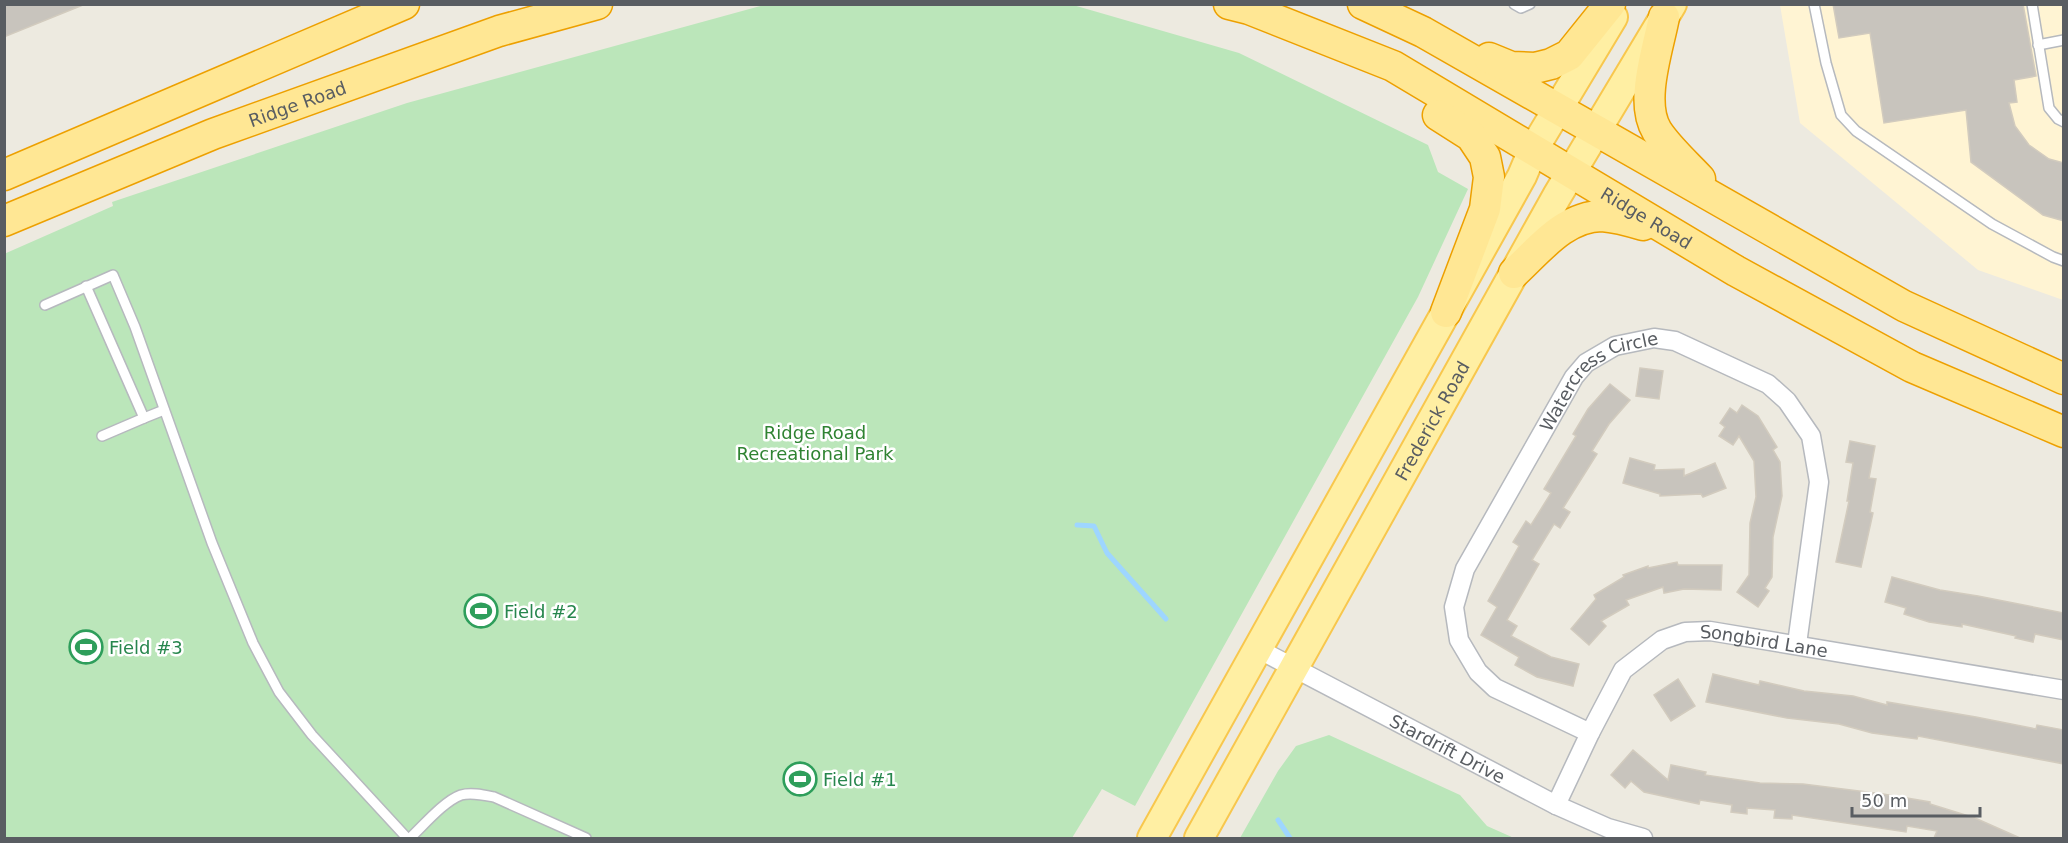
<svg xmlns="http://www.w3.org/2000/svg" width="2068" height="843" viewBox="0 0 2068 843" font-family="'DejaVu Sans',sans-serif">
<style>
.commercial{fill:#fff4d3}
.green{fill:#bbe6ba}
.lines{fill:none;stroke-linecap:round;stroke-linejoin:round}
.stream{stroke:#9ed6ff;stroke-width:5}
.building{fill:#c8c4bd;stroke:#d2cbbe;stroke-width:1.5}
.service-casing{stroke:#b6b9be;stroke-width:12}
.minor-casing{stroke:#b6b9be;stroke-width:21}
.primary-casing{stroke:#f8c74d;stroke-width:32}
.trunk-casing{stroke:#eda000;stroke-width:33}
.service{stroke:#fff;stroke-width:9}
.minor{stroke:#fff;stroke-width:18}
.primary{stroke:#ffefa3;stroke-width:28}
.trunk{stroke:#ffe794;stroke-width:30}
.labels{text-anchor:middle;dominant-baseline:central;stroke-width:5;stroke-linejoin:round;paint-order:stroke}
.street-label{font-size:18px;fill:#595d62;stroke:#fff}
.park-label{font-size:18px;fill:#2f8332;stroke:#fff}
.leisure-label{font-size:18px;fill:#27864d;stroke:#fff;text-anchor:start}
</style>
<rect width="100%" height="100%" fill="#edeae0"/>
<path class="commercial" d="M1780,5H2063V300L1978,270L1800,123Z"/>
<g class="green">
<path d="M768,4L1073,5L1239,53L1428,145L1438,172L1468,189L1418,297L1135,806L1102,789L1072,838H5L4,254L113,206L112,202L407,103Z"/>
<path d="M1329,735L1460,795L1487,826L1514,838H1240L1278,771L1296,746Z"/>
</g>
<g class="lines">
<g class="stream">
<path d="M1077,525L1094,526L1107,553L1166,619"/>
<path d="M1278,820L1290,838"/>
</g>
</g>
<g class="building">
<path d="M4,4H83V5L4,37Z"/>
<path d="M1833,4H2023L2036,76L2014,80L2017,102L2009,103L2015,126L2029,145L2049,159L2064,163V221L2043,215L1971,162L1966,110L1884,123L1870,33L1839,38Z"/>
<path d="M1640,368L1663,371L1659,399L1636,396Z"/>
<path d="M1610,384L1630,400L1609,424L1592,451L1597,454L1563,508L1570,512L1560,528L1554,524L1532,560L1539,564L1507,620L1517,626L1511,636L1551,657L1579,664L1573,686L1537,677L1515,665L1519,657L1481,635L1497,607L1488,601L1519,546L1513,542L1526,521L1531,525L1551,493L1544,489L1576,436L1573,434L1588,409Z"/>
<path d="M1742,405L1758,416L1777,447L1773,450L1780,462L1782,496L1773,537L1772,577L1765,588L1769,591L1758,607L1737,592L1749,575L1750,523L1756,497L1754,461L1739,436L1733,445L1719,436L1725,427L1720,423L1730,408L1737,413Z"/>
<path d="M1850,441L1875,446L1869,478L1876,479L1870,512L1873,513L1861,567L1836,562L1849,501H1847L1853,463L1846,462Z"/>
<path d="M1630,458L1655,465L1654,470L1684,469V476L1715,463L1726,488L1703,497L1701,494L1660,496V494L1623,483Z"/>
<path d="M1677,562L1678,565H1722L1721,590L1684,589L1664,593L1663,587L1626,600L1629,605L1601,621L1606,626L1589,645L1571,629L1596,599L1594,595L1624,577L1623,575L1648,566V568Z"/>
<path d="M1892,577L1940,590L1978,596L2064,613V640L2035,634L2033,642L2015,638L2016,636L1962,624V627L1929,622L1904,614L1906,608L1885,602Z"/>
<path d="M1713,674L1759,685L1760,681L1804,691L1853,696L1887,705V702L1976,717L2036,729L2037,725L2064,730V764L1918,736L1917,739L1872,733L1839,724L1787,718L1706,702Z"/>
<path d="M1678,679L1695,706L1671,721L1654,695Z"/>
<path d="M1633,750L1668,780L1671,765L1706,772L1705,775L1760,783L1803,784L1883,794L1930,802V804L1975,818L2020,838H1934L1937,831L1907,826L1906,832L1792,815V819L1774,818L1775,810L1747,808V814L1731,812L1732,805L1700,800L1699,804L1644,792L1631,781L1625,788L1611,775Z"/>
</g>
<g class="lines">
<g class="service-casing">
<g id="service">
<path d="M1514,4L1521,8L1530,4"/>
<path d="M1814,4L1826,63L1841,115L1856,131L1992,224L2053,257L2064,261"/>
<path d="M2032,4L2049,108L2058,119L2064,122"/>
<path d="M2038,45L2064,40"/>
<path d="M86,286L144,418L102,436"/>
<path d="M45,305L113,275L135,327L212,543L253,643L279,692L312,735L407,838"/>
<path d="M144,418L164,410"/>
<path d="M410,838C423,826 444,801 461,795C471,792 484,795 494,797L586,838"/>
</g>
</g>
<g class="minor-casing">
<g id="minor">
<path id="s1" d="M1258,649L1556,805L1608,828L1643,838"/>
<path id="s2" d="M1590,733L1495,688L1478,672L1459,640L1454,607L1465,569L1574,377L1586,363L1615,346L1654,338L1675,341L1768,384L1787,401L1811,436L1819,482L1797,644"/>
<path id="s3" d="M1556,805L1590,733L1623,670L1662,640L1685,632L1710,631L2064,690"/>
</g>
</g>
<g class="primary-casing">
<g id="primary">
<path d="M1152,838L1522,176L1533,150L1613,17"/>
<path id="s4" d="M1199,838L1557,196L1672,4"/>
</g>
</g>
<g class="trunk-casing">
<g id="trunk">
<path id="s5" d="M1229,4L1249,9L1393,66L1736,271L1912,367L2064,432"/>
<path d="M1363,4L1423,32L1904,306L2064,379"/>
<path d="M1664,17C1658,49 1639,102 1657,131C1668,148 1686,164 1700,179"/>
<path d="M1489,58L1511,67L1535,68L1551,64L1569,55L1610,4"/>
<path d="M1438,115L1471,136L1485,157L1489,177L1485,209L1446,312"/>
<path d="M4,175L404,4"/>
<path id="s6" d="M4,221L213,134L499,31L597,4"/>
<path d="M1514,273C1539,250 1565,216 1602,216C1616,217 1630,221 1643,225"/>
</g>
</g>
<use href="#service" class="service"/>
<use href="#minor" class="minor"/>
<use href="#primary" class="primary"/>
<use href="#trunk" class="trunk"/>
</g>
<defs>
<g id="stadium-ring" transform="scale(1.725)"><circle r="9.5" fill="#fff" stroke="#2e9e5b" stroke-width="1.5"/><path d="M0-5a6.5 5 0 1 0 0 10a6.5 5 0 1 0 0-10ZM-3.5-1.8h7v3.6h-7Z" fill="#2e9e5b"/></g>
</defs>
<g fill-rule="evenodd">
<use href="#stadium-ring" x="481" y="611"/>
<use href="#stadium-ring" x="86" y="647"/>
<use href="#stadium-ring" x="800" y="779"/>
</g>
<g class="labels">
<g class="street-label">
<text stroke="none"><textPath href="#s6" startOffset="316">Ridge Road</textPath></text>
<text stroke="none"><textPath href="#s5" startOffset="471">Ridge Road</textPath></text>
<text stroke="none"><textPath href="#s2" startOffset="477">Watercress Circle</textPath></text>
<text stroke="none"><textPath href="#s4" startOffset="478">Frederick Road</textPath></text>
<text stroke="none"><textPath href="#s3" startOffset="304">Songbird Lane</textPath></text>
<text stroke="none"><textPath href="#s1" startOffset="214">Stardrift Drive</textPath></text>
</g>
<g class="park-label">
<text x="815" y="432">Ridge Road<tspan x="815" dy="21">Recreational Park</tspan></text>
</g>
<g class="leisure-label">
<text x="504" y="611">Field #2</text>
<text x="109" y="647">Field #3</text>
<text x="823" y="779">Field #1</text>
</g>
</g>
<rect width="2068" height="843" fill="none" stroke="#595d62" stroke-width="12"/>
<path d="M1852 807v9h128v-9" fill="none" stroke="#595d62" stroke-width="3"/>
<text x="1861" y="807" font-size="18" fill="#595d62" stroke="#ffffff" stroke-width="4.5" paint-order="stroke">50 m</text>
</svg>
